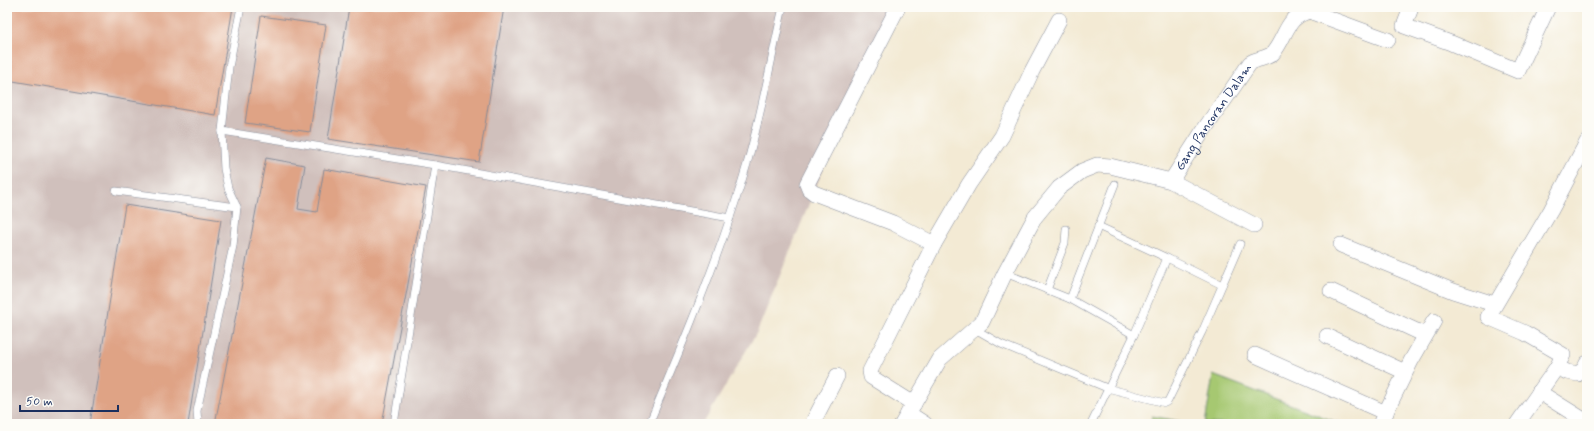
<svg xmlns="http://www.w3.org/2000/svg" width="1594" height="431" viewBox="0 0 1594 431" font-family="Mynerve,sans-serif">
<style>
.industrial{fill:#d0c0bc}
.green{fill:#a6c871;stroke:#607c68}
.building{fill:#dfa385}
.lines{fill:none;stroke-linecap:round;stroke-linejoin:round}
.lane-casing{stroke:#878c99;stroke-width:8}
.street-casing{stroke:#878c99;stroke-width:16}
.lane{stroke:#fff;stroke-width:7}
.street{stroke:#fff;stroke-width:15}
.labels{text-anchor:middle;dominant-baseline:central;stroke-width:4;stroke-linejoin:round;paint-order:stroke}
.street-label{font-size:13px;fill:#1b2f5e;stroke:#fdfcf7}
</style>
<rect width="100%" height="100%" fill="#fdfcf7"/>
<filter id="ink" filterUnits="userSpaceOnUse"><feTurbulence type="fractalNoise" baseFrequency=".025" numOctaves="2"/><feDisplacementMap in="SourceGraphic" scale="8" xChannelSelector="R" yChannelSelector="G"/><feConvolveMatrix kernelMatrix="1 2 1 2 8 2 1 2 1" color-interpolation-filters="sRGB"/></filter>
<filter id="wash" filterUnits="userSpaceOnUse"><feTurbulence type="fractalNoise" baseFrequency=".012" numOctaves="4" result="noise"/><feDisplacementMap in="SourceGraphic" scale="16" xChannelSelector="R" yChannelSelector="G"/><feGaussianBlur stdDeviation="0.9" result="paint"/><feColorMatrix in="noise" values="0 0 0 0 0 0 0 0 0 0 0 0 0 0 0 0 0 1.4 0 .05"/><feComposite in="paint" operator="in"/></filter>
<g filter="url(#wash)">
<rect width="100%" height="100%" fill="#f3ead4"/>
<path class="industrial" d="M7,7H889L757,332L703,424H7Z"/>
<g class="green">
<path d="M1213,375L1342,424H1205Z"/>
<path d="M1152,416L1194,424H1150Z"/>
</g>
<g id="blocks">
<g class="building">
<path d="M7,7H233L215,115L7,80Z"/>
<path d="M349,7H504L479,162L328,139Z"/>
<path d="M261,16L326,25L310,132L245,123Z"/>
<path d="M266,158L305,165L298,209L317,212L324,169L426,187L382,424H215Z"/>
<path d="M125,205L221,220L188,424H90Z"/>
</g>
</g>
</g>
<g filter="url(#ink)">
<use href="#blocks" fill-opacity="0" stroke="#878c99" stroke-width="1"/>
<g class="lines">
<g class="lane-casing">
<g id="lane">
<path d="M222,131L435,165L730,218"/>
<path d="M116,191L237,207"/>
<path d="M1098,226L1167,258L1222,285"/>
<path d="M1005,273L1070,299L1134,335L1091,424"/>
<path d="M1047,290L1065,243L1066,229"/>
<path d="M1070,299L1115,184"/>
<path d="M975,329L1001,344L1107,388L1165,403L1168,401L1202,332L1240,244"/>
<path d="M1134,335L1167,258"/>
<path d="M198,424L197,411L233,246L237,207L228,188L224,169L222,131L229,67L241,7"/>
<path d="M394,424L435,165"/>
<path d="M649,424C685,339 721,253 747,164C762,112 771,59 783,7"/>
</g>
</g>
<g class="street-casing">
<g id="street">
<path d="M898,7L807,184L809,189L814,193L893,223L934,244"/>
<path d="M1408,7L1411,8L1404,26L1451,43L1518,71L1548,7"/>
<path d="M1309,11L1388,40"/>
<path id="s1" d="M1171,181L1201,134L1250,63C1257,58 1267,59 1273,53C1287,36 1285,18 1309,11"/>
<path d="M1341,245L1453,291L1494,304"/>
<path d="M1331,291L1425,335"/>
<path d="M1327,336L1405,372"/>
<path d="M1255,355L1386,413"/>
<path d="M1557,367L1567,372L1578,374L1584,369L1587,363"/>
<path d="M1539,392L1587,422"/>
<path d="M914,404L871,377L870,371L934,244L969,184L1002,136L1032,71L1059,20"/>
<path d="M908,413L925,424"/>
<path d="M812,424L837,376"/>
<path d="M902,424L940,359L982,322L1005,273L1035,217L1059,188L1082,171L1097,165L1110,166L1171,181L1254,225"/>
<path d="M1380,424L1411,361L1434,321"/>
<path d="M1517,424L1557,367L1563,355L1525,333L1488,317L1551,210L1587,142"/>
</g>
</g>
<use href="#lane" class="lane"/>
<use href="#street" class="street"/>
</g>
</g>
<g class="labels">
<g class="street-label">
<text stroke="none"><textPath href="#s1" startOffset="77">Gang Pancoran Dalam</textPath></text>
</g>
</g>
<rect width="1594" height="431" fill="none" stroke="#fdfcf7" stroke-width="24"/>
<path d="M20 405v6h98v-6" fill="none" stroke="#1b2f5e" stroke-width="2"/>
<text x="26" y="405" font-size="12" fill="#1b2f5e" stroke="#fdfcf7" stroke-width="3" paint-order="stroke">50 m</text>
</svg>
